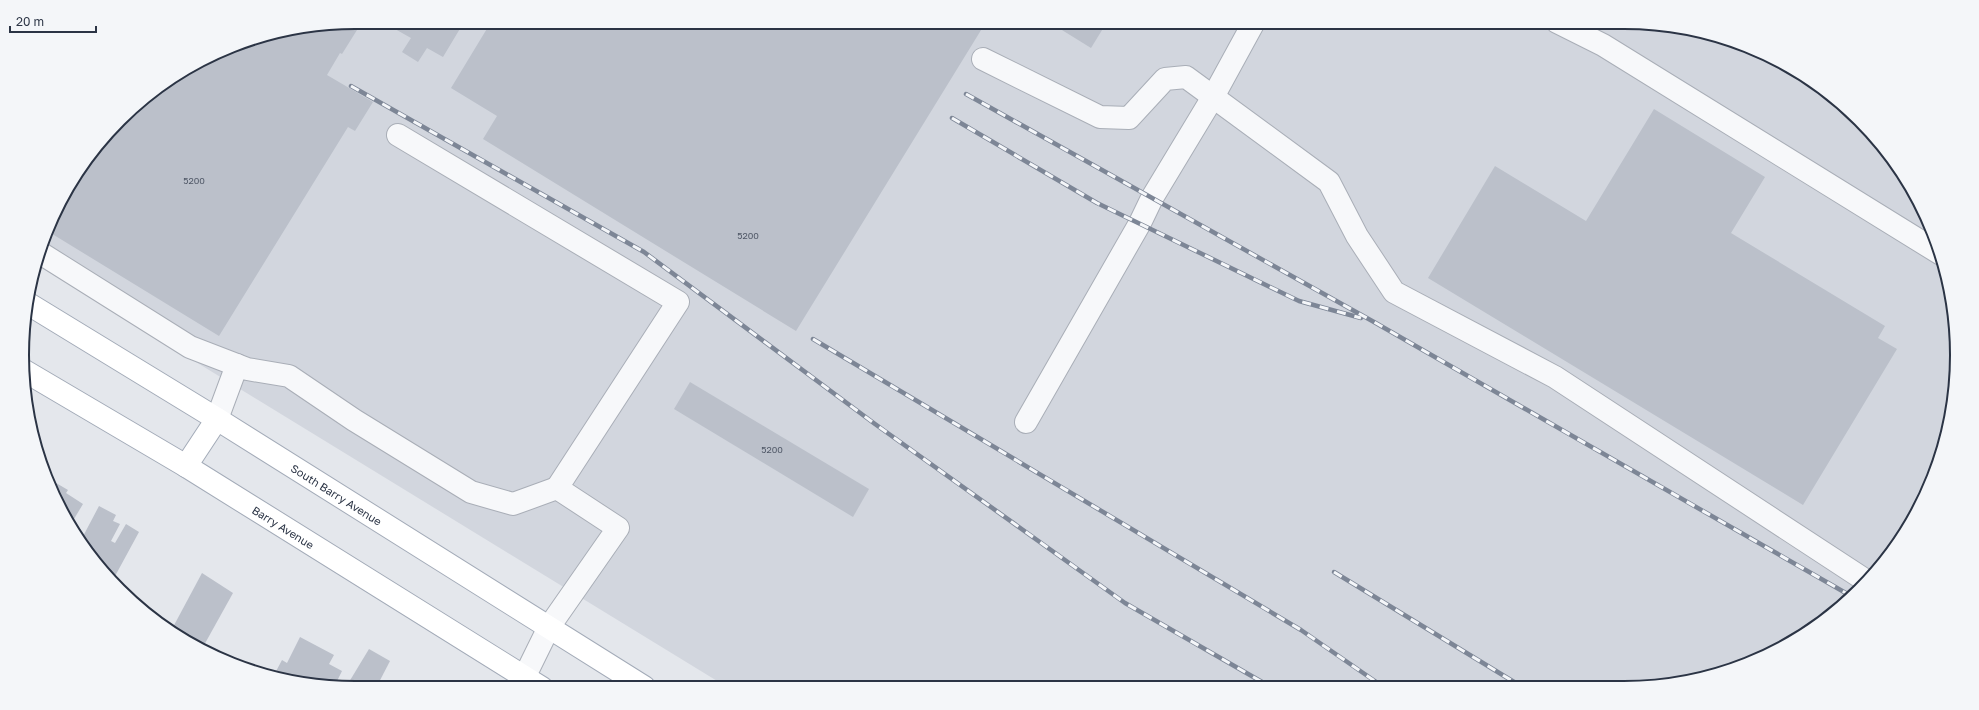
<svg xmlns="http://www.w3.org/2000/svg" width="1979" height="710" viewBox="0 0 1979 710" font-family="'Golos Text',sans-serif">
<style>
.built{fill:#d2d6de}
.building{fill:#bbc0ca}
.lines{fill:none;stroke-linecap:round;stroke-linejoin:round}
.minor-casing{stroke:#a9aeb7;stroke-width:24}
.major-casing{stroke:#a3abb8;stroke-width:24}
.minor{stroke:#f7f8fa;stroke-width:22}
.major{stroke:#fff;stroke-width:22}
.rail-casing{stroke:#7d8696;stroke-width:4.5}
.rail{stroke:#f4f6f9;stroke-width:3;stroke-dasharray:9;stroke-linecap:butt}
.labels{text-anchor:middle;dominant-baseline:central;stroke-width:4;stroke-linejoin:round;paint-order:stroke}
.number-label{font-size:9px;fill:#4f5766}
.street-label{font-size:11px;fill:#2b3445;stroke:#f4f6f9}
.rim{fill:none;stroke:#2b3445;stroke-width:2}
</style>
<rect width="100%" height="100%" fill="#e4e7ec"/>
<path class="built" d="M355,22H1624L1710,33L1771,56L1827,91L1874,135L1912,188L1939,248L1954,311L1956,377L1946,441L1912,522L1844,605L1771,654L1668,685L727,687L39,266L56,208L91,152L135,105L228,47L290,28Z"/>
<g class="building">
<path d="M362,22L342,54L340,53L327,75L373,102L355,131L348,127L219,336L49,232L56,208L91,152L135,105L228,47L290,28Z"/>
<path d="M399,22H464L443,57L427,48L418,62L402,52L411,38L395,29Z"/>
<path d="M491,22H986L796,331L483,139L497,116L451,88Z"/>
<path d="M1049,22H1107L1091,48Z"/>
<path d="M1654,109L1765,177L1731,233L1885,326L1878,338L1897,349L1803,505L1428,278L1495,166L1586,221Z"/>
<path d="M690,382L869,489L853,517L674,409Z"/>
<path d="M51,480L68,490L66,493L83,504L71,524Z"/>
<path d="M99,506L116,515L113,521L120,524L111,541L115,543L126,524L139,532L114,578L106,573L80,542Z"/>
<path d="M202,573L233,593L203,647L172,629Z"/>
<path d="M300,637L334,655L329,664L342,671L335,685L273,677L282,660L287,663Z"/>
<path d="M369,649L390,661L376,688L346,687Z"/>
</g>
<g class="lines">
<g class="minor-casing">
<g id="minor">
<path d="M1557,22L1603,45L1941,254"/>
<path d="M983,59L1100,117L1129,118L1165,79L1186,77L1329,182L1357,236L1394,292L1555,377L1865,580"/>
<path d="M398,135L678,302L557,488L618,528L549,627L519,688"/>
<path d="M42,254L190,347L247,369L289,376L354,420L471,492L513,504L557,488"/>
<path d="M217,419L237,365"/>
<path d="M1026,422L1140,223L1152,198L1213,97L1254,22"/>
</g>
</g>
<g class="major-casing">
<g id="major">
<path id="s1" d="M27,303L217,419L644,687"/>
<path id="s2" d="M23,370L186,466L542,688"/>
<path d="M186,466L217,419"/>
</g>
</g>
<use href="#minor" class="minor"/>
<use href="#major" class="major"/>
<g class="rail-casing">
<g id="rail">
<path d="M351,86L644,252L875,424L1125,603L1269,686"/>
<path d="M966,94L1374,322L1851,596"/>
<path d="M952,118L1097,203L1299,301L1361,318"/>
<path d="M813,339L1301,630L1382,686"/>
<path d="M1334,572L1519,685"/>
</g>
</g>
<use href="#rail" class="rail"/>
</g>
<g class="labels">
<g class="number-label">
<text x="194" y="180">5200</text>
<text x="748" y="235">5200</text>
<text x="772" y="449">5200</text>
</g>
<g class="street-label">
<text stroke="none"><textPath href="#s1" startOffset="364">South Barry Avenue</textPath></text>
<text stroke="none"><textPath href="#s2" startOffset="304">Barry Avenue</textPath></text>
</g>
</g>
<path d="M0 0H1979V710H0ZM355 29H1624A326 326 0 0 1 1950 355V355A326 326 0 0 1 1624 681H355A326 326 0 0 1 29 355V355A326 326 0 0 1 355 29Z" fill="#f4f6f9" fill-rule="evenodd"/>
<path class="rim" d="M355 29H1624A326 326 0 0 1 1950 355V355A326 326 0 0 1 1624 681H355A326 326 0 0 1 29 355V355A326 326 0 0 1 355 29Z"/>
<path d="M10 26v6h86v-6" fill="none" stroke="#2b3445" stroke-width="2"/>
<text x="16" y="26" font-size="12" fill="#2b3445" stroke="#f4f6f9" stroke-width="3" paint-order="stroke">20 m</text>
</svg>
